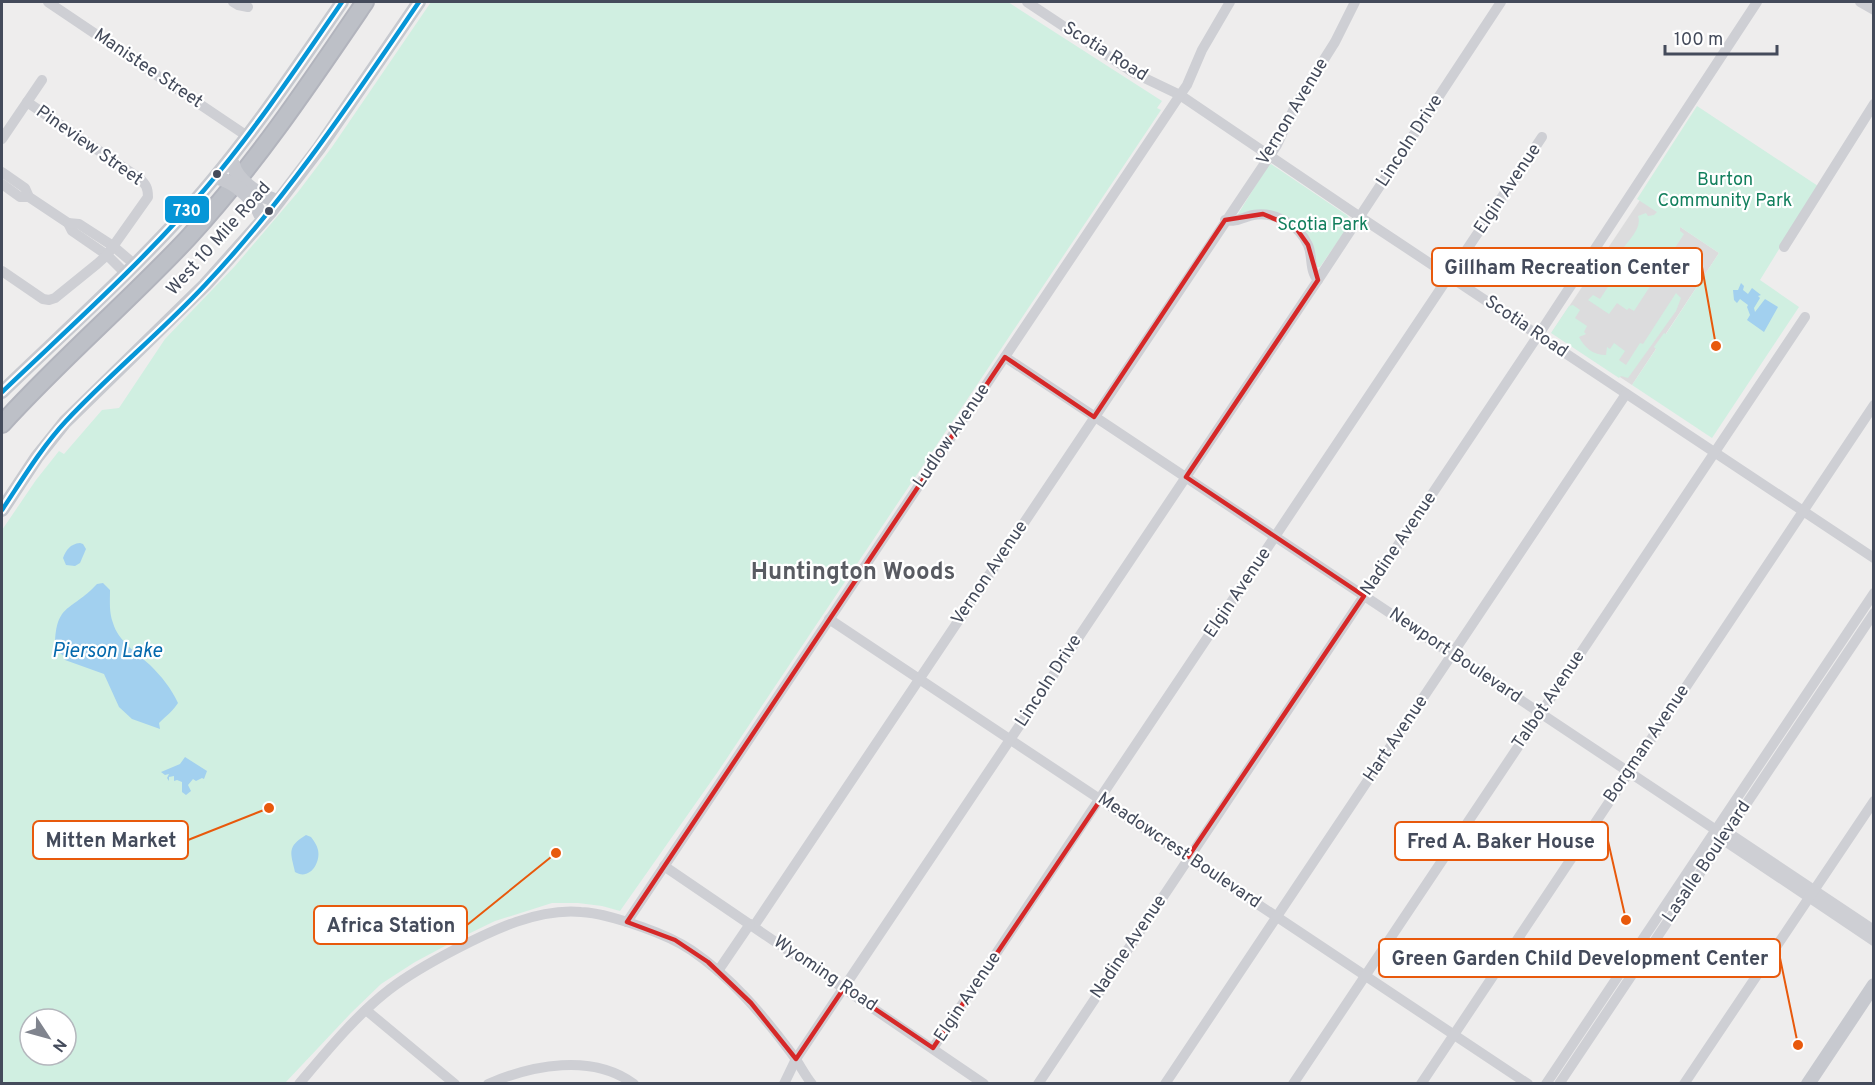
<svg xmlns="http://www.w3.org/2000/svg" width="1875" height="1085" viewBox="0 0 1875 1085" font-family="Overpass,sans-serif">
<style>
.education{fill:#dcdcdd}
.green{fill:#d0efe1;fill-rule:evenodd}
.water{fill:#a2d0ef}
.lines{fill:none;stroke-linecap:round;stroke-linejoin:round}
.highway-casing{stroke:#b2b4bd;stroke-width:20}
.minor{stroke:#cecfd4;stroke-width:10}
.major{stroke:#c7c9cf;stroke-width:14}
.highway{stroke:#bdc0c7;stroke-width:16}
.major-bridge{stroke:#c7c9cf;stroke-width:14}
.bus-1-casing{stroke:#fff;stroke-width:9}
.bus-1{stroke:#0696d7;stroke-width:4.5}
.marked{fill:none;stroke:#d62828;stroke-width:4.5;stroke-linejoin:round}
.bus-dot{fill:#444b5b;stroke:#fff;stroke-width:2}
.labels{text-anchor:middle;dominant-baseline:central;stroke-width:4.5;stroke-linejoin:round;paint-order:stroke}
.street-label{font-size:18px;fill:#444b5b;stroke:#fff}
.park-label{font-size:18px;fill:#127f5d;stroke:#fff}
.water-label{font-size:20px;font-style:italic;fill:#0569ad;stroke:#fff}
.district-label{font-size:24px;font-weight:bold;fill:#595b62;stroke:#fff}
.leader{fill:none;stroke:#e8590c;stroke-width:2}
.callout-dot{fill:#e8590c;stroke:#fff;stroke-width:2}
.callout{fill:#fff;stroke:#e8590c;stroke-width:2}
.callout-label{font-size:20px;text-anchor:middle;font-weight:bold;fill:#444b5b}
.line-badge{stroke:#fff;stroke-width:2}
.badge-label{font-size:16px;text-anchor:middle;font-weight:bold;fill:#fff}
</style>
<rect width="100%" height="100%" fill="#eeeded"/>
<path class="education" d="M1640,200L1719,253L1632,385L1552,332Z"/>
<g class="green">
<path d="M431,2H1008L1162,101L1157,108L1161,110L717,773L620,911L602,906L578,903H552L495,921L460,938L415,962L381,984L351,1013L285,1083L2,1084V530L36,480L59,451L64,454L102,410L119,408L165,339L235,266L298,192L332,147ZM30,1019H66V1055H30Z"/>
<path d="M1697,106L1818,186L1760,280L1799,307L1712,438L1632,385L1656,349L1654,347L1664,333L1666,334L1719,253L1680,227V231L1684,234L1634,311L1629,308L1627,310L1617,303L1609,314L1588,300L1593,295L1600,299L1631,252L1624,247C1631,238 1642,227 1638,216L1646,213L1648,216L1654,215L1657,212L1637,199Z"/>
<path d="M1271,164L1348,216L1350,224L1320,267H1316L1291,221L1240,216L1238,214L1267,167Z"/>
<path d="M1676,293L1681,298L1676,311L1628,378L1621,376L1619,378L1551,333L1569,306L1573,305L1580,310L1575,318L1587,326L1584,332L1586,334L1579,337C1585,348 1593,355 1606,355L1607,347L1610,349L1614,343L1625,351L1619,360L1626,365L1640,343L1643,344Z"/>
</g>
<g class="water">
<path d="M1741,283L1744,286L1743,290L1748,294L1752,288L1761,295L1758,296L1760,298L1754,308L1755,312L1765,299L1778,307L1764,332L1747,320L1750,315L1747,307L1748,305L1740,299L1737,303L1734,300L1733,290H1738Z"/>
<path d="M80,543L83,544L86,549L80,563L75,566L66,565L63,558C66,550 70,544 80,543Z"/>
<path d="M103,583L110,590C110,602 109,612 113,623C118,641 137,653 150,665C162,677 171,688 178,703C173,711 166,716 159,723L160,729L132,719L119,707L104,674L65,660L64,656L55,650C55,602 70,613 97,584Z"/>
<path d="M185,757L207,771L204,779L202,778L196,781L193,779L188,785L191,791L186,795L182,792V782L177,780L174,781V776L169,777V781L167,778L169,774L165,775L161,772L180,764Z"/>
<path d="M306,835L311,837C314,841 317,845 318,850C321,863 309,881 295,872C291,853 286,847 306,835Z"/>
</g>
<g class="lines">
<g class="highway-casing">
<path id="highway" d="M2,424C61,359 128,302 188,238C255,165 310,83 365,2"/>
</g>
<g class="minor">
<path d="M48,2L247,136"/>
<path d="M233,2L238,5L248,7"/>
<path d="M1027,2L1134,73L1180,95L1360,217L1874,558"/>
<path d="M1860,2L1874,10"/>
<path d="M2,139L42,80"/>
<path d="M2,172L25,188L29,197L68,223L72,231L107,255L125,273"/>
<path d="M2,184L20,197H29"/>
<path d="M1225,220C1235,223 1244,217 1253,215C1275,211 1299,225 1308,245C1313,256 1309,271 1318,280"/>
<path d="M68,223L79,224L113,246L134,264"/>
<path d="M1784,247L1874,104"/>
<path d="M2,271L43,299L49,300L55,298L97,264L107,255L148,197C148,188 146,184 139,178L27,102"/>
<path d="M1005,357L1725,836"/>
<path d="M829,619L1528,1084"/>
<path d="M664,866L984,1084"/>
<path d="M627,922L1180,95L1187,85L1202,50L1230,2"/>
<path d="M754,926L1277,145L1296,104L1335,42L1355,2"/>
<path d="M1874,930L1733,836H1725L1728,843L1874,941"/>
<path d="M718,971L750,924"/>
<path d="M366,1010L455,1084"/>
<path d="M933,1048L1542,137"/>
<path d="M299,1084C327,1051 356,1015 390,989C411,973 433,961 456,949C493,930 538,908 581,912C601,913 622,920 642,927C659,933 676,940 691,950C731,977 763,1015 792,1054C799,1063 804,1074 812,1084"/>
<path d="M488,1084C532,1065 592,1053 634,1084"/>
<path d="M784,1084L796,1059L1318,280L1501,2"/>
<path d="M1038,1084L1545,325L1757,2"/>
<path d="M1165,1084L1626,394"/>
<path d="M1293,1084L1805,317"/>
<path d="M1421,1084L1874,405"/>
<path d="M1546,1084L1874,593"/>
<path d="M1559,1084L1874,613"/>
<path d="M1684,1084L1874,801"/>
</g>
<g class="major">
<path d="M2,392C63,333 127,276 184,213C243,148 292,75 342,2"/>
<path d="M2,510L37,457L65,422L205,285L271,211L319,148L419,2"/>
<path d="M1808,1084L1874,985"/>
</g>
<use href="#highway" class="highway"/>
<g class="major-bridge">
<path d="M233,164C236,179 258,195 272,199"/>
<path d="M221,179C234,182 256,201 260,214"/>
</g>
<g class="bus-1-casing">
<g id="bus-1">
<path d="M2,392C71,326 143,262 205,189C255,130 298,66 342,2"/>
<path d="M2,510C22,480 41,448 66,421C110,374 161,332 205,285C287,198 352,100 419,2"/>
</g>
</g>
<use href="#bus-1" class="bus-1"/>
</g>
<path class="marked" d="M1263,214L1296,228L1308,245L1318,280L1186,477L1364,596L1188,857L1101,799L933,1048L844,988L796,1059L751,1003L708,962L675,940L627,922L1005,357L1094,417L1225,220Z"/>
<g class="bus-dot">
<circle cx="217" cy="174" r="5"/>
<circle cx="269" cy="211" r="5"/>
</g>
<g class="labels">
<g class="street-label">
<text transform="translate(1105 52) rotate(32)">Scotia Road</text>
<text transform="translate(148 69) rotate(34)">Manistee Street</text>
<text transform="translate(1293 112) rotate(-59)">Vernon Avenue</text>
<text transform="translate(1410 141) rotate(-57)">Lincoln Drive</text>
<text transform="translate(89 146) rotate(35)">Pineview Street</text>
<text transform="translate(1508 189) rotate(-56)">Elgin Avenue</text>
<text transform="translate(219 239) rotate(-48)">West 10 Mile Road</text>
<text transform="translate(1526 327) rotate(34)">Scotia Road</text>
<text transform="translate(952 436) rotate(-56)">Ludlow Avenue</text>
<text transform="translate(1399 544) rotate(-56)">Nadine Avenue</text>
<text transform="translate(990 573) rotate(-56)">Vernon Avenue</text>
<text transform="translate(1238 593) rotate(-56)">Elgin Avenue</text>
<text transform="translate(1455 656) rotate(34)">Newport Boulevard</text>
<text transform="translate(1049 681) rotate(-57)">Lincoln Drive</text>
<text transform="translate(1549 700) rotate(-56)">Talbot Avenue</text>
<text transform="translate(1396 739) rotate(-56)">Hart Avenue</text>
<text transform="translate(1647 744) rotate(-56)">Borgman Avenue</text>
<text transform="translate(1179 851) rotate(34)">Meadowcrest Boulevard</text>
<text transform="translate(1707 862) rotate(-56)">Lasalle Boulevard</text>
<text transform="translate(1129 947) rotate(-56)">Nadine Avenue</text>
<text transform="translate(825 974) rotate(34)">Wyoming Road</text>
<text transform="translate(968 997) rotate(-56)">Elgin Avenue</text>
</g>
<g class="park-label">
<text x="1725" y="180">Burton<tspan x="1725" dy="21">Community Park</tspan></text>
<text x="1323" y="225">Scotia Park</text>
</g>
<g class="water-label">
<text x="107" y="652">Pierson Lake</text>
</g>
<g class="district-label">
<text x="853" y="573">Huntington Woods</text>
</g>
</g>
<path class="leader" d="M1716 346L1702 267M269 808L188 840M1626 920L1608 841M556 853L467 925M1798 1045L1780 958"/>
<g class="callout-dot">
<circle cx="1716" cy="346" r="6"/>
<circle cx="269" cy="808" r="6"/>
<circle cx="1626" cy="920" r="6"/>
<circle cx="556" cy="853" r="6"/>
<circle cx="1798" cy="1045" r="6"/>
</g>
<g class="callout">
<rect x="1432" y="248" width="270" height="38" rx="6"/>
<rect x="33" y="821" width="155" height="38" rx="6"/>
<rect x="1395" y="822" width="213" height="38" rx="6"/>
<rect x="314" y="906" width="153" height="38" rx="6"/>
<rect x="1379" y="939" width="401" height="38" rx="6"/>
</g>
<g class="callout-label">
<text x="1567" y="274">Gillham Recreation Center</text>
<text x="111" y="847">Mitten Market</text>
<text x="1501" y="848">Fred A. Baker House</text>
<text x="391" y="932">Africa Station</text>
<text x="1580" y="965">Green Garden Child Development Center</text>
</g>
<rect class="line-badge" x="164" y="195" width="46" height="29" rx="6" fill="#0696d7"/>
<g class="badge-label">
<text x="187" y="216">730</text>
</g>
<rect width="1875" height="1085" fill="none" stroke="#444b5b" stroke-width="6"/>
<g transform="translate(48 1037) rotate(126)"><circle r="28" fill="#ffffff" stroke="#b4b7bd" stroke-width="1.5"/>
<path d="M0-4.5L10 22L0 15L-10 22Z" fill="#80848e"/>
<text y="-9" font-size="16" font-weight="bold" text-anchor="middle" fill="#444b5b">N</text>
</g>
<path d="M1665 45v9h112v-9" fill="none" stroke="#444b5b" stroke-width="3"/>
<text x="1674" y="45" font-size="18" fill="#444b5b" stroke="#ffffff" stroke-width="4.5" paint-order="stroke">100 m</text>
</svg>
